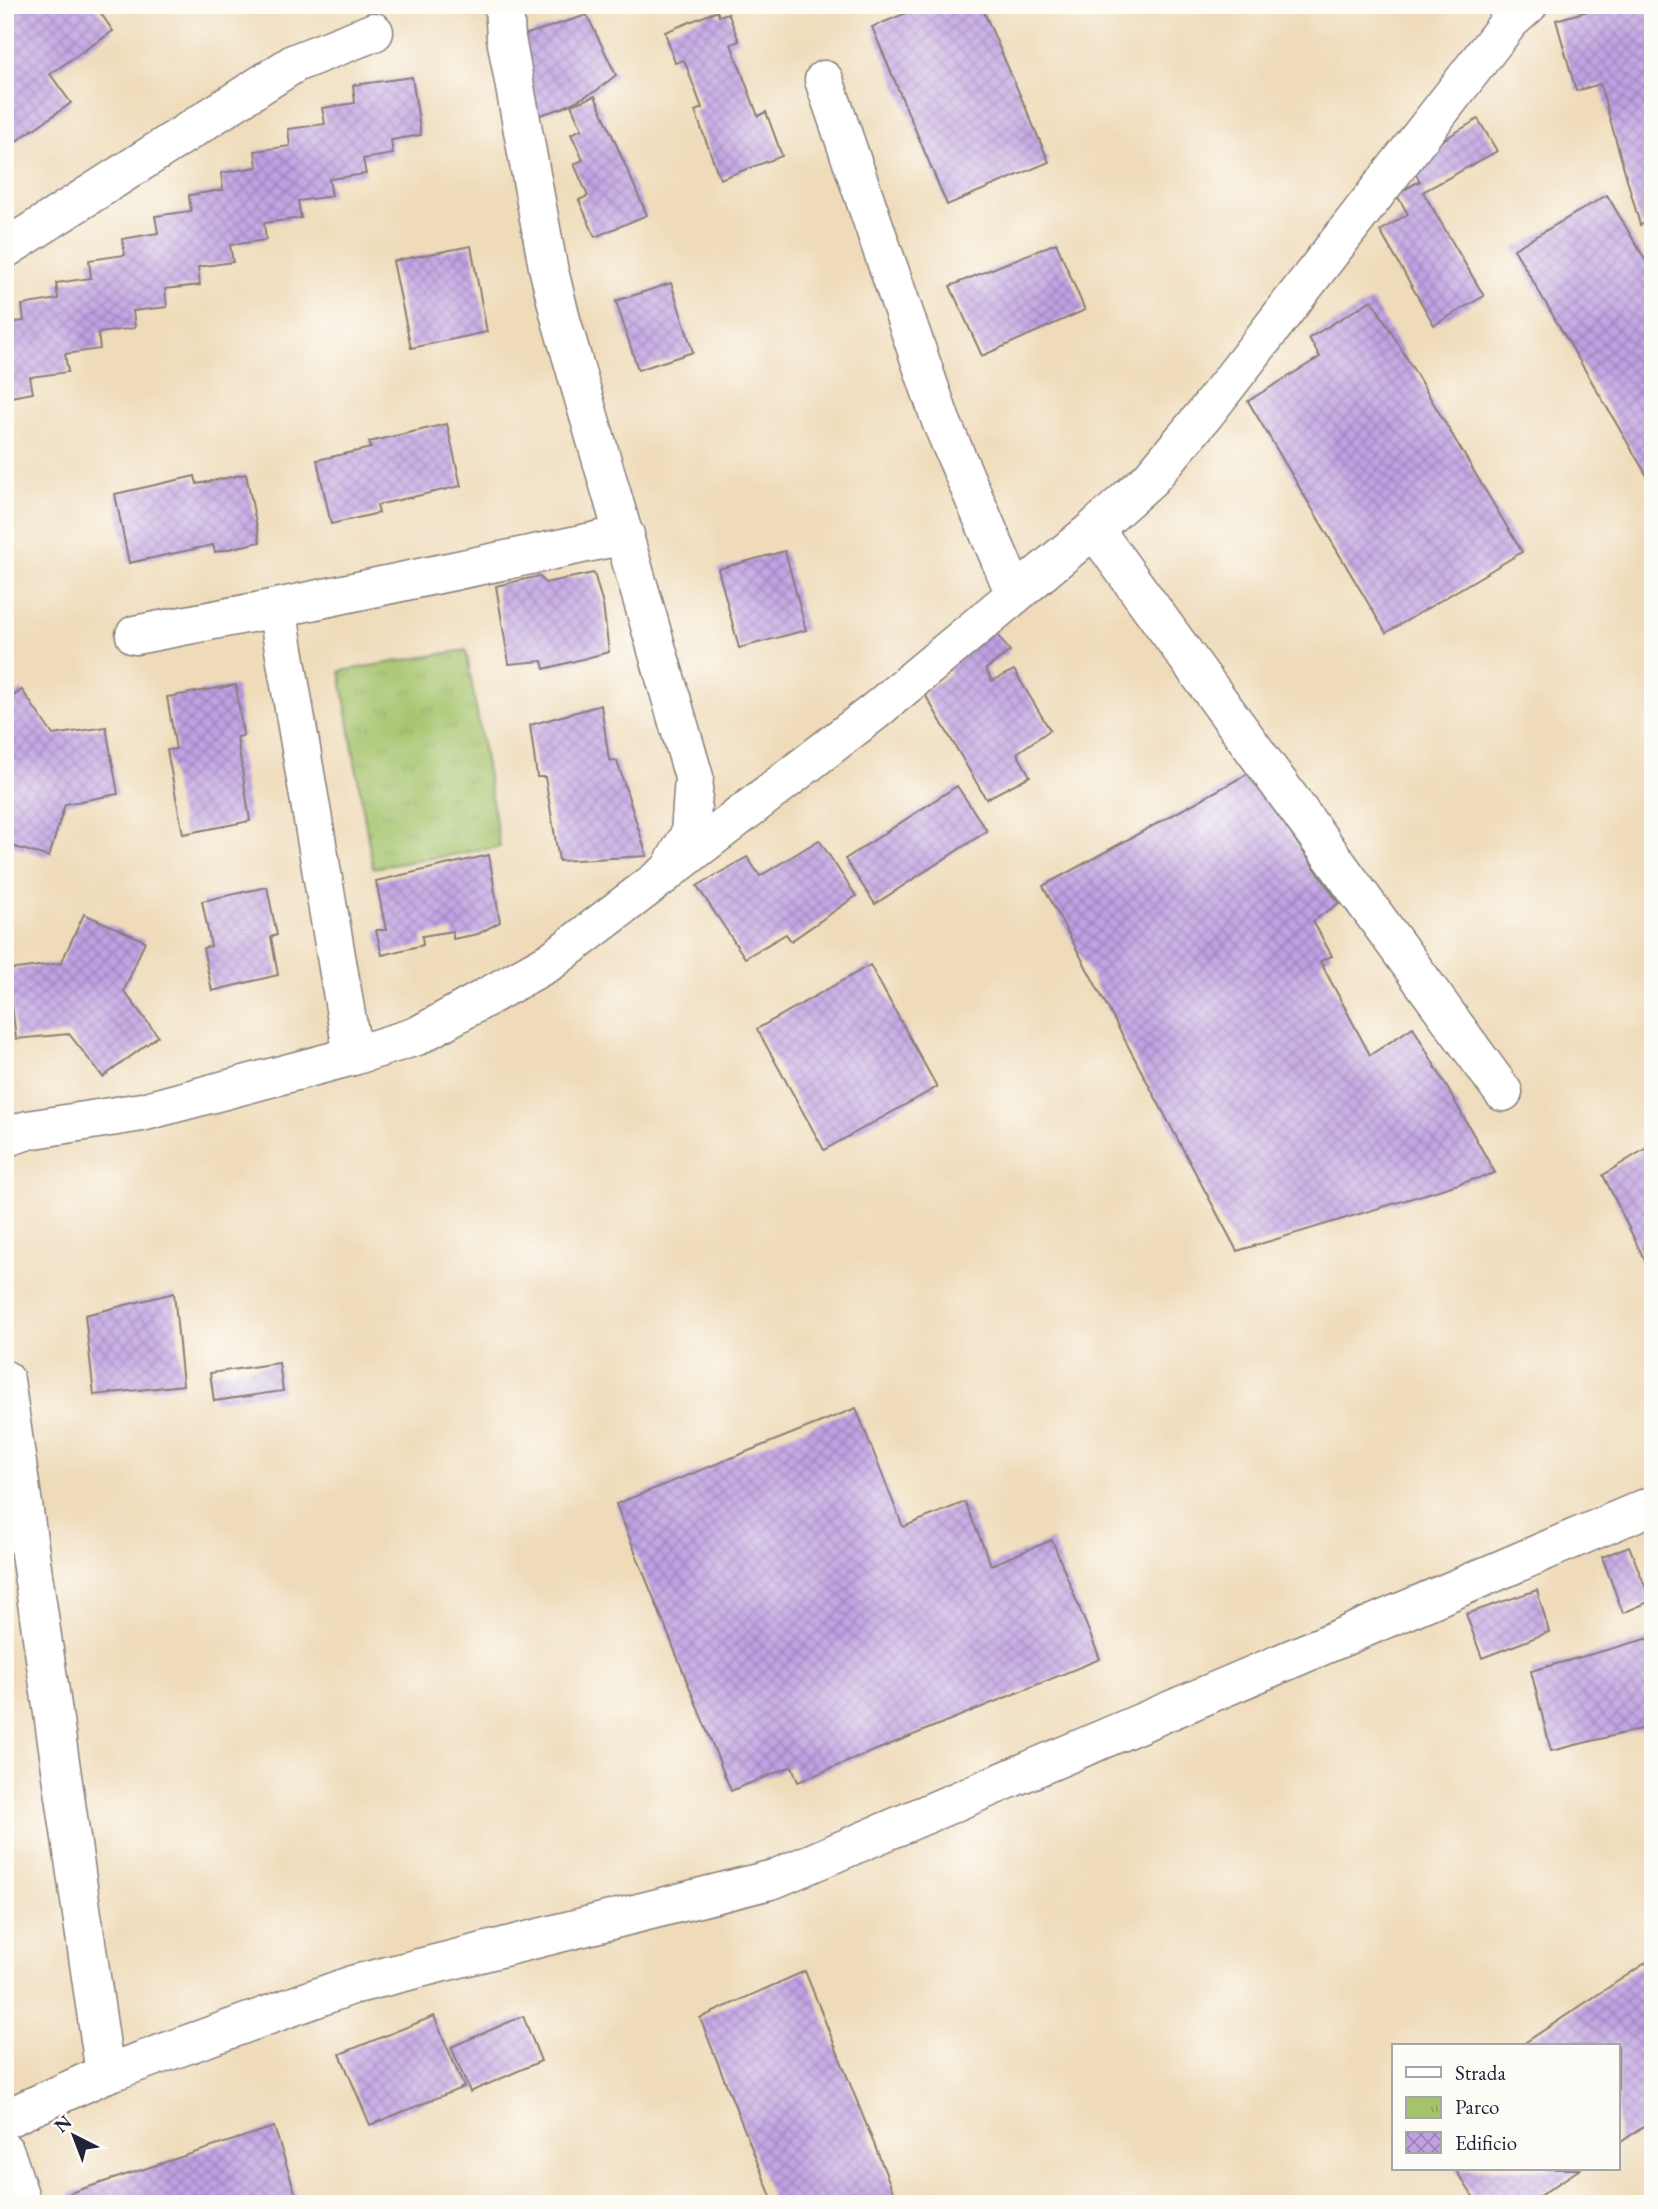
<svg xmlns="http://www.w3.org/2000/svg" width="1658" height="2209" viewBox="0 0 1658 2209" font-family="'EB Garamond',serif">
<style>
.park{fill:url(#park-tufts);stroke:#637253;stroke-width:2}
.building{fill:url(#building-cross-hatch)}
.lines{fill:none;stroke-linecap:round;stroke-linejoin:round}
.minor-casing{stroke:#887e7a;stroke-width:41}
.minor{stroke:#fff;stroke-width:38}
</style>
<defs>
<pattern id="park-tufts" width="24" height="20" patternUnits="userSpaceOnUse" patternTransform="scale(1.75)"><rect width="24" height="20" fill="#a4c36b"/><path d="M3 7l-1-3M5 7V3M7 7l1-3M15 17l-1-3M17 17v-4M19 17l1-3" fill="none" stroke="#8da75e"/></pattern>
<pattern id="building-cross-hatch" width="8" height="8" patternUnits="userSpaceOnUse" patternTransform="scale(1.75)"><rect width="8" height="8" fill="#c0a1e3"/><path d="M0 0l8 8M0 8l8-8" fill="none" stroke="#9c83b9"/></pattern>
</defs>
<rect width="100%" height="100%" fill="#fdfcf7"/>
<filter id="ink" filterUnits="userSpaceOnUse"><feTurbulence type="fractalNoise" baseFrequency=".0143" numOctaves="2"/><feDisplacementMap in="SourceGraphic" scale="14" xChannelSelector="R" yChannelSelector="G"/><feConvolveMatrix kernelMatrix="1 2 1 2 8 2 1 2 1" color-interpolation-filters="sRGB"/></filter>
<filter id="wash" filterUnits="userSpaceOnUse"><feTurbulence type="fractalNoise" baseFrequency=".00686" numOctaves="4" result="noise"/><feDisplacementMap in="SourceGraphic" scale="28" xChannelSelector="R" yChannelSelector="G"/><feGaussianBlur stdDeviation="1.57" result="paint"/><feColorMatrix in="noise" values="0 0 0 0 0 0 0 0 0 0 0 0 0 0 0 0 0 1.4 0 .05"/><feComposite in="paint" operator="in"/></filter>
<g filter="url(#wash)">
<rect width="100%" height="100%" fill="#efdbba"/>
<path class="park" d="M466,650L500,847L373,868L340,671Z"/>
<g id="blocks">
<g class="building">
<path d="M5,5H95L113,31L50,74L71,103L5,149V30L10,27L5,19Z"/>
<path d="M926,5H981L1049,162L947,205L872,27Z"/>
<path d="M1608,5H1653V221L1640,225L1600,84L1576,91L1556,20Z"/>
<path d="M717,11L719,16L728,13L739,41L731,44L758,116L766,112L782,156L720,179L695,111L702,108L684,60L675,63L665,32Z"/>
<path d="M587,15L616,75L596,91L562,108L537,116L521,36Z"/>
<path d="M412,77L421,135L391,140L393,154L363,159L366,174L329,179L332,196L298,201L301,218L264,223L266,240L230,245L233,262L198,267L200,285L165,289L167,307L133,311L135,328L98,333L100,349L65,354L68,372L30,377L33,393L5,398V323L24,321L22,305L58,299L56,283L91,278L89,260L125,255L122,239L158,233L155,216L191,211L189,195L223,190L221,173L257,167L255,151L290,146L288,129L325,124L322,108L355,103L353,85Z"/>
<path d="M595,96L647,215L595,237L579,200L588,196L574,164L583,160L571,134L582,129L571,105Z"/>
<path d="M1478,119L1497,151L1423,192L1484,296L1434,325L1380,231L1408,214L1396,194L1420,181L1408,161Z"/>
<path d="M1607,195L1653,273V486L1514,249Z"/>
<path d="M1056,243L1085,310L982,356L950,286Z"/>
<path d="M471,246L487,332L411,348L393,261Z"/>
<path d="M671,283L693,352L638,370L616,301Z"/>
<path d="M1372,300L1522,552L1386,633L1248,401L1320,357L1309,338Z"/>
<path d="M447,424L461,486L377,505L379,513L331,524L317,460L371,448L369,442Z"/>
<path d="M246,474L260,542L215,552L213,545L129,563L115,494L195,476L197,484Z"/>
<path d="M785,551L806,630L739,648L718,569Z"/>
<path d="M594,573L603,605L609,652L544,669L542,661L509,664L496,586L539,576L545,583Z"/>
<path d="M992,628L1010,651L986,669L992,681L1014,670L1050,730L1017,753L1030,776L986,799L923,691L951,674L948,664Z"/>
<path d="M236,685L243,736L237,737L250,821L183,834L167,750L176,749L167,697Z"/>
<path d="M22,690L53,735L106,727L118,794L65,804L49,857L5,844V702Z"/>
<path d="M601,705L609,760L617,761L647,856L559,861L545,777H537L530,725Z"/>
<path d="M1249,773L1339,903L1313,921L1332,956L1320,961L1370,1055L1413,1027L1495,1173L1237,1251L1043,886Z"/>
<path d="M957,786L987,831L875,904L845,859Z"/>
<path d="M819,840L856,896L791,941L786,934L745,958L697,886L747,857L760,876Z"/>
<path d="M489,855L500,922L478,934L453,939V931L422,936L423,945L382,955L376,930H386L376,881Z"/>
<path d="M267,887L277,935L271,937L278,975L212,991L203,948L211,946L202,901Z"/>
<path d="M84,914L145,941L124,991L158,1036L103,1077L69,1034L16,1039L8,970L61,963Z"/>
<path d="M870,965L937,1087L824,1150L757,1029Z"/>
<path d="M1653,1144V1277L1603,1175Z"/>
<path d="M174,1293L183,1385L94,1395L85,1315Z"/>
<path d="M279,1363L283,1391L214,1401L210,1373Z"/>
<path d="M856,1408L903,1527L965,1502L991,1565L1052,1540L1100,1659L798,1782L792,1766L731,1791L616,1504Z"/>
<path d="M1629,1546L1651,1601L1623,1613L1602,1557Z"/>
<path d="M1537,1590L1549,1632L1482,1658L1466,1614Z"/>
<path d="M1653,1637V1726L1551,1751L1531,1671Z"/>
<path d="M1653,1958V2120L1618,2144V2046H1520Z"/>
<path d="M805,1971L898,2204H774L700,2018Z"/>
<path d="M434,2016L464,2087L370,2125L340,2054Z"/>
<path d="M523,2016L541,2061L470,2092L451,2047Z"/>
<path d="M274,2127L299,2204H74L70,2193Z"/>
<path d="M1455,2169H1580L1527,2204H1478Z"/>
</g>
</g>
</g>
<g filter="url(#ink)">
<use href="#blocks" fill-opacity="0" stroke="#887e7a" stroke-width="2"/>
<g class="lines">
<g class="minor-casing">
<g id="minor">
<path d="M824,80L941,421L1015,594"/>
<path d="M5,249L295,63L374,32"/>
<path d="M1094,529L1503,1092"/>
<path d="M277,608L353,1056"/>
<path d="M135,635L277,608L625,535"/>
<path d="M675,866L874,712L1094,529L1151,478L1204,415L1510,21L1528,5"/>
<path d="M5,1138L28,1130L142,1112L353,1056L417,1036L551,961L669,871L690,834L694,777L561,320L548,267L506,38L504,5"/>
<path d="M5,1380L105,2074"/>
<path d="M5,2119L105,2074L352,1985L774,1879L1653,1505"/>
<path d="M5,2152L22,2204"/>
</g>
</g>
<use href="#minor" class="minor"/>
</g>
</g>
<rect width="1658" height="2209" fill="none" stroke="#fdfcf7" stroke-width="28"/>
<rect x="1392" y="2044" width="228" height="126" fill="#fdfcf7" stroke="#a5a5ac" stroke-width="2"/>
<rect x="1406" y="2067" width="35" height="10" fill="#ffffff" stroke="#a5a5ac" stroke-width="2"/>
<text x="1455" y="2080" font-size="21" fill="#22223b">Strada</text>
<rect x="1406" y="2097" width="35" height="21" fill="url(#park-tufts)" stroke="#a5a5ac" stroke-width="2"/>
<text x="1455" y="2114" font-size="21" fill="#22223b">Parco</text>
<rect x="1406" y="2132" width="35" height="21" fill="url(#building-cross-hatch)" stroke="#a5a5ac" stroke-width="2"/>
<text x="1455" y="2150" font-size="21" fill="#22223b">Edificio</text>
<g transform="translate(74 2136) rotate(318)" stroke="#fdfcf7" stroke-width="5" paint-order="stroke">
<path d="M0-5L12 26L0 18L-12 26Z" fill="#22223b"/>
<text y="-10" font-size="19" font-weight="bold" text-anchor="middle" fill="#22223b">N</text>
</g>
</svg>
